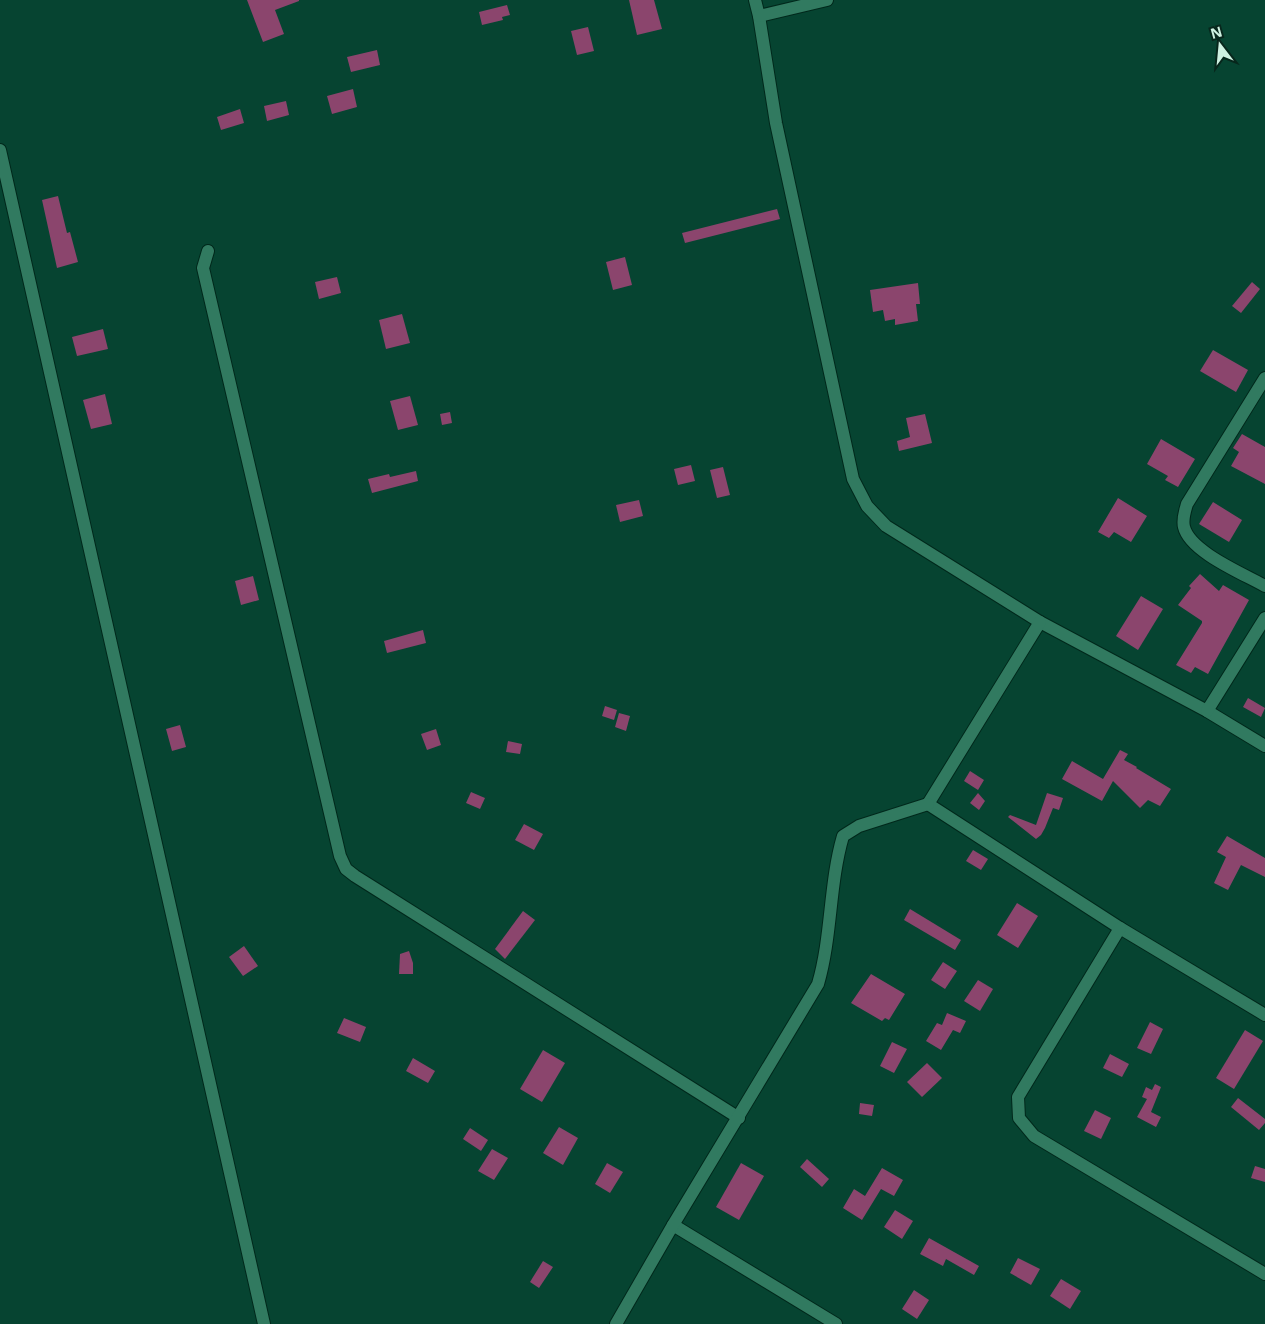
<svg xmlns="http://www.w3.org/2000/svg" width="1265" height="1324" viewBox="0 0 1265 1324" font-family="'Open Sans',sans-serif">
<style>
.building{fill:#8b456d}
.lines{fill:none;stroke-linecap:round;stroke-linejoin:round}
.street-casing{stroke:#00281b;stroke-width:14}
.street{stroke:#317a60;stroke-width:12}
</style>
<rect width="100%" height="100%" fill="#064431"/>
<g class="building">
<path d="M247,0H299V1L275,10L284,34L263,42Z"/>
<path d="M629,0H654L662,29L637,35Z"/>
<path d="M507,5L510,15L502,17L503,20L482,25L479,12Z"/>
<path d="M588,27L594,51L577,55L571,31Z"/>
<path d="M377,50L380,65L351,72L347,57Z"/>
<path d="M353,89L357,107L332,114L327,96Z"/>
<path d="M286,101L289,115L267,121L264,106Z"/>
<path d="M240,109L244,123L221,130L217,117Z"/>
<path d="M58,196L67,233L70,232L78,262L57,268L42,200Z"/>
<path d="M777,209L780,219L685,243L682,233Z"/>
<path d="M625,257L632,285L613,290L606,262Z"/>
<path d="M337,277L341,293L319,299L315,282Z"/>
<path d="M1252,282L1260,289L1241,313L1232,306Z"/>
<path d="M918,283L920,304H916L918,321L895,325V319L885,321L883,310L873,312L870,290Z"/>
<path d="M402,314L410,343L386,349L379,320Z"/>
<path d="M103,329L108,349L77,356L72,337Z"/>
<path d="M1213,350L1248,370L1236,392L1200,371Z"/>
<path d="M105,394L112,424L91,429L83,400Z"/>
<path d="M410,396L418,425L398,430L390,401Z"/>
<path d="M450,412L452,423L442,425L440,414Z"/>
<path d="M925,414L932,443L899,451L897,441L910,437L906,418Z"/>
<path d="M1242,434L1265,447V484L1231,466L1239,452L1233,448Z"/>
<path d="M1161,439L1195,459L1178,487L1165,480L1168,476L1147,464Z"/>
<path d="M691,465L695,481L678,485L674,469Z"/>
<path d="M723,467L730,495L717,498L710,470Z"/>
<path d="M416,471L418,481L372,493L368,479L389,474L390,477Z"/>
<path d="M1118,498L1147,516L1131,542L1114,532L1109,538L1098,532Z"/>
<path d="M639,500L643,516L620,522L616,505Z"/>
<path d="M1213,502L1242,520L1229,542L1199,524Z"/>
<path d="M1200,574L1219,591L1223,585L1249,600L1208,674L1195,667L1191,673L1176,665L1202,623V621L1178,605L1191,588L1189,586Z"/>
<path d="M253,576L259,600L241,605L235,581Z"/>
<path d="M1141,596L1163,609L1138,650L1116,636Z"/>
<path d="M423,630L426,643L387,653L384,641Z"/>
<path d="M1248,698L1265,708L1261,717L1243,707Z"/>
<path d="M605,706L617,710L614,720L602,716Z"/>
<path d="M619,713L630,716L626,731L615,727Z"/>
<path d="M180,725L186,747L172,751L166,729Z"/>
<path d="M436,729L441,745L427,750L421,734Z"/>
<path d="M508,741L522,744L520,754L506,752Z"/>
<path d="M1120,750L1128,754L1124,760L1137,767L1136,768L1171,789L1160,806L1148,800L1140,808L1113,781L1102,801L1062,779L1072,761L1103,779Z"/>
<path d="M970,771L984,780L978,790L964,781Z"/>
<path d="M471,792L485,798L480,809L466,803Z"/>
<path d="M978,793L985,801L979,810L970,803Z"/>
<path d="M1047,793L1063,798L1059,810L1053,808L1045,828L1041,835L1036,839L1008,817L1010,815L1036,825Z"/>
<path d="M524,824L543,834L534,850L515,840Z"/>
<path d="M1227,836L1265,858V877L1241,865L1228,890L1214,883L1226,857L1217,852Z"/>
<path d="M973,850L988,859L981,870L966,861Z"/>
<path d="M1017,903L1038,916L1018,948L997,935Z"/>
<path d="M910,909L961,940L955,950L904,920Z"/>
<path d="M523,911L535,920L505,959L495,949Z"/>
<path d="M244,946L258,966L243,976L229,957Z"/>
<path d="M409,951L413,963V974H399L400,954Z"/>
<path d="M943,962L957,971L945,989L931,980Z"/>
<path d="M871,974L905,994L889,1020L885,1018L882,1021L851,1003Z"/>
<path d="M978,980L993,989L980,1011L964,1001Z"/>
<path d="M947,1013L966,1021L960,1033L953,1030L941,1050L926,1041L937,1023L942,1025Z"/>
<path d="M344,1018L366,1027L360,1042L337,1033Z"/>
<path d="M1150,1022L1163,1029L1151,1054L1137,1048Z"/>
<path d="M1245,1030L1263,1041L1234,1089L1216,1078Z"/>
<path d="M892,1042L907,1049L894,1073L880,1066Z"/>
<path d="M543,1050L565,1063L542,1102L520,1089Z"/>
<path d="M1110,1054L1129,1064L1122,1077L1103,1068Z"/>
<path d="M413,1058L435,1071L428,1083L406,1071Z"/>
<path d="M927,1063L942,1078L922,1097L907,1082Z"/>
<path d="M1155,1084L1161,1087L1151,1112L1161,1117L1156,1127L1137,1117L1147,1099L1142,1097L1146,1087L1152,1090Z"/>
<path d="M1238,1098L1265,1119V1123L1259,1130L1231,1107Z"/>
<path d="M860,1103L874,1105L872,1116L859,1114Z"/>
<path d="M1095,1110L1111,1118L1101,1139L1084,1131Z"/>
<path d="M559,1127L578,1138L563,1165L543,1153Z"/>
<path d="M470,1128L488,1140L481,1151L463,1139Z"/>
<path d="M492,1149L508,1158L494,1180L478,1171Z"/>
<path d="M807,1159L829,1179L822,1187L800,1167Z"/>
<path d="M607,1163L623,1172L610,1193L595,1184Z"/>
<path d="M741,1163L764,1176L739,1220L716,1207Z"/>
<path d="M1255,1166L1265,1169V1182L1251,1178Z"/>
<path d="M882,1168L903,1180L894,1196L881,1189L862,1220L843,1208L854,1189L865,1196Z"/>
<path d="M895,1210L913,1221L902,1239L884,1227Z"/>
<path d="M929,1238L979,1266L974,1275L946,1259L943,1266L920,1254Z"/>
<path d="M1018,1258L1040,1269L1031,1285L1010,1273Z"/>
<path d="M543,1261L553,1267L539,1288L530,1282Z"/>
<path d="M1061,1279L1081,1291L1070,1309L1050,1296Z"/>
<path d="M914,1290L929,1300L917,1319L902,1309Z"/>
</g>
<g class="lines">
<g class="street-casing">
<g id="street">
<path d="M755,0L759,16L776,123L853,479L867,506L886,526L1040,622L1207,711L1265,746"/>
<path d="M759,16L827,0"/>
<path d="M0,150L264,1324"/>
<path d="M208,251L203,268L340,856L346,869L355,876L739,1118"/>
<path d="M1265,378L1187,504C1185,511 1182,519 1184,527C1190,552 1244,574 1265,586"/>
<path d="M1040,622L928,804L1120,928L1265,1015"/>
<path d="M1207,711L1265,618"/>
<path d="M1120,928L1018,1097L1019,1118L1034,1136L1265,1274"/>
<path d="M673,1225L836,1324"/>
<path d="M616,1324L673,1225L818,984C832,936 829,884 843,836L859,826L928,804"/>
</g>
</g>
<use href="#street" class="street"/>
</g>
<g transform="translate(1220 45) rotate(344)" stroke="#07271c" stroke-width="4" paint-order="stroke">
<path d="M0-4L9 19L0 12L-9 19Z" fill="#cef1e1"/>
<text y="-8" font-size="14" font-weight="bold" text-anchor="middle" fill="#cef1e1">N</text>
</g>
</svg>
